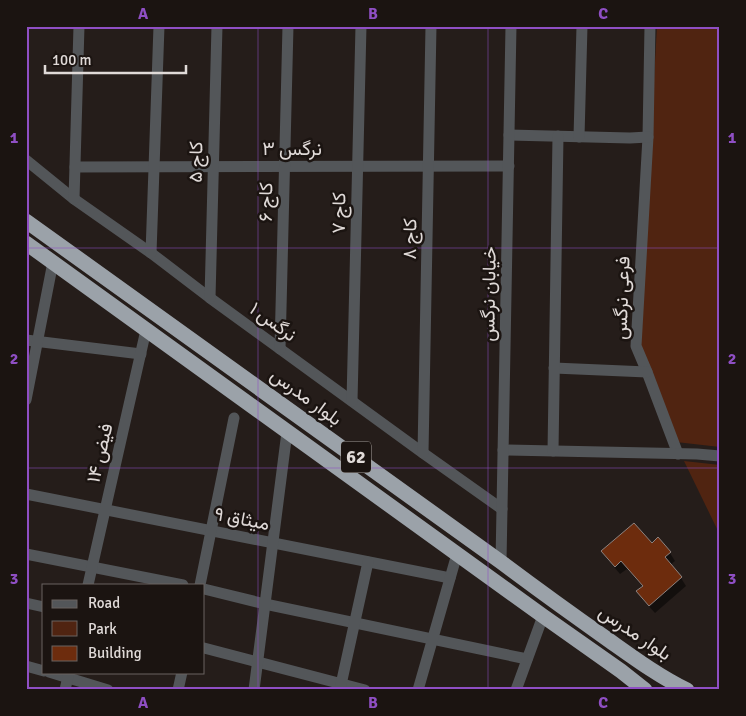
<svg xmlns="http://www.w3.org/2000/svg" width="746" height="716" viewBox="0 0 746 716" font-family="Signika,Vazirmatn,sans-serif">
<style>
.green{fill:#502411}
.shadow{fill:#0007}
.building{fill:#6d2c0d;stroke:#8c827f}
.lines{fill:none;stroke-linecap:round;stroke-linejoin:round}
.minor{stroke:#535659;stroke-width:11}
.highway{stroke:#9ba2a9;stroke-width:15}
.grid{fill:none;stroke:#8f4fc4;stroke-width:1;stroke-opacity:0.55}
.labels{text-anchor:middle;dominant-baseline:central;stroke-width:5;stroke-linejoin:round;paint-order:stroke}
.shield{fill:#1b1411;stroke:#a59f9c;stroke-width:1}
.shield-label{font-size:18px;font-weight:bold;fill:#e0dad8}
.street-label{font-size:19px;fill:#e0dad8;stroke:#1b1411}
.neatline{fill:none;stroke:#8f4fc4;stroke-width:2}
.grid-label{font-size:16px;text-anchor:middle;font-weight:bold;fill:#8f4fc4}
</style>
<rect width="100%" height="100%" fill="#251d1a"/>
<g class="green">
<path d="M657,26H719L720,28V447L676,442L639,347Z"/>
<path d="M684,461L720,465V535Z"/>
</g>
<path class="shadow" d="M652,545L670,553L675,561L670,565L681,578L686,586L655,613L643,600L638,592L643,587L627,569L620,574L608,560L603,552Z"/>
<path class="building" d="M634,523L652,543L658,537L671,552L665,557L682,577L649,606L636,591L643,586L621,561L615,567L601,551Z"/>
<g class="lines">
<g class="minor">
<path d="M650,26L648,137L636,346L647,372L678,454"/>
<path d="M509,135L630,138L648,137"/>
<path d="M579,137L582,26"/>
<path d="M26,160L74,199L151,253L210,298L423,453L502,509"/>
<path d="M75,167L509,166"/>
<path d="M74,199L79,26"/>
<path d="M151,253L159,26"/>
<path d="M210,298L217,26"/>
<path d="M26,340L141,354"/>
<path d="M280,349L288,26"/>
<path d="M554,368L647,372"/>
<path d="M26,400L53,262"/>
<path d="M352,401L361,26"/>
<path d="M503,450L697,454L720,456"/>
<path d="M553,451L558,136"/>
<path d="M423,453L431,26"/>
<path d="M26,494L450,578"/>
<path d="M26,554L183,585"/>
<path d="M501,562L511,26"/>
<path d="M88,585L146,330"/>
<path d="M200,585L234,418"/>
<path d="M204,589L265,604L527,659"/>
<path d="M26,603L44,607"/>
<path d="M204,648L365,690"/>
<path d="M26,666L44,671"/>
<path d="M49,672L108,690"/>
<path d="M340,689L368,562"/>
<path d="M65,690L69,672"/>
<path d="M178,690L182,672"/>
<path d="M254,690L287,432"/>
<path d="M418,690L457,554"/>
<path d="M516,690L543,616"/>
</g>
<g class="highway">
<path d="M26,221L501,562C537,589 573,615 610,641C634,658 660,677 687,690"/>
<path d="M26,243L543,616L621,671L645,690"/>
</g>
</g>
<path class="grid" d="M258,26V690M488,26V690M26,248H720M26,468H720"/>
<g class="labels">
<rect class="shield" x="341" y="441.5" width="30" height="31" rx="4"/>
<g class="shield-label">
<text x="356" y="457">62</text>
</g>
<g class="street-label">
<text x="292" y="149">نرگس ۳</text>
<text transform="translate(196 162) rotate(-89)">کاج ۵</text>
<text transform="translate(266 202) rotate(-89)">کاج ۶</text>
<text transform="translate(339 213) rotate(-89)">کاج ۷</text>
<text transform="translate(410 239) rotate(-89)">کاج ۸</text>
<text transform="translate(489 294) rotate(-89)">خیابان نرگس</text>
<text transform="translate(622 298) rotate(-88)">فرعی نرگس</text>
<text transform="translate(273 322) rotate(36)">نرگس ۱</text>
<text transform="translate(306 397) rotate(36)">بلوار مدرس</text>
<text transform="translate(100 453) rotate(-77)">فیض ۱۴</text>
<text transform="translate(242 519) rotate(11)">میثاق ۹</text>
<text transform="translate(635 633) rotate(34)">بلوار مدرس</text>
</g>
</g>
<rect width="746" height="716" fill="none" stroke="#1b1411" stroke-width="55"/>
<rect x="42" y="584" width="162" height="90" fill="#1b1411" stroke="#6a6361"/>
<rect x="52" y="600" width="25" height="8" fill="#535659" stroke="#6a6361"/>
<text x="88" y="608" font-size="15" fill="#e0dad8">Road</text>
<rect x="52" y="621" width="25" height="15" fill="#502411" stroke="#6a6361"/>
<text x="88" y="634" font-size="15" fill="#e0dad8">Park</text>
<rect x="52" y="646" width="25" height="15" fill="#6d2c0d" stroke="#6a6361"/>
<text x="88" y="658" font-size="15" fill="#e0dad8">Building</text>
<path d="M45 65v8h141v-8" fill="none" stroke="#e0dad8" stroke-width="2.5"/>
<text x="52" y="65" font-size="15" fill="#e0dad8" stroke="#1b1411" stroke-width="4" paint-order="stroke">100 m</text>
<rect x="28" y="28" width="690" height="660" class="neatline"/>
<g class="grid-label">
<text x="143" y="19">A</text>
<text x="373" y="19">B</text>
<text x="603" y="19">C</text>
<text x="14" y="143">1</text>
<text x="732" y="143">1</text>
<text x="14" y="364">2</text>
<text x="732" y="364">2</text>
<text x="14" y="584">3</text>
<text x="732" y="584">3</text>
<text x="143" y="708">A</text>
<text x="373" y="708">B</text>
<text x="603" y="708">C</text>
</g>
</svg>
